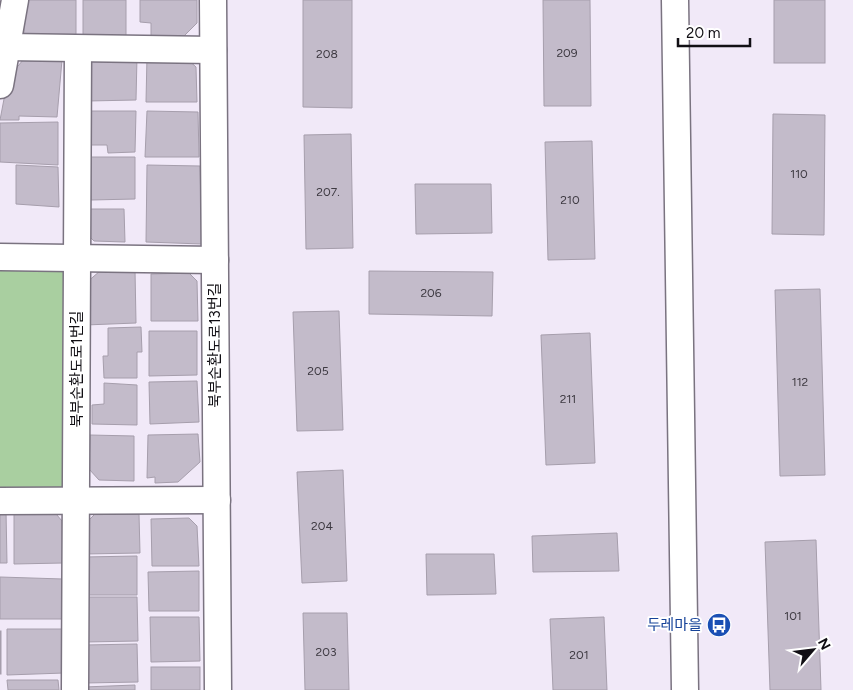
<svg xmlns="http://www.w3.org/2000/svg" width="853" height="690" viewBox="0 0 853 690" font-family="Figtree,'Noto Sans KR',sans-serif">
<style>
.green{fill:#a9cfa0}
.building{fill:#c3bbca;stroke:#a69eac}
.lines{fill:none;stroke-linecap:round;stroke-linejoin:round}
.street-casing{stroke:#7a7380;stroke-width:29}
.street{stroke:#fff;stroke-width:26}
.labels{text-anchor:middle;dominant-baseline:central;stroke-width:4;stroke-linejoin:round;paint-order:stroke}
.number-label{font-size:12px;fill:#3e3a42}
.street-label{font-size:15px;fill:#110f14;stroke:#fff}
.transit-label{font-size:15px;fill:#164399;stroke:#fff;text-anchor:end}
</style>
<rect width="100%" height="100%" fill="#f1e9f8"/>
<path class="green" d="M0,257L77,258L76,501H0Z"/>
<g class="building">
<path d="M23,0H76V38L24,39Z"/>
<path d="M83,0H126V38L83,39Z"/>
<path d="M140,0H197V23L180,40H151V23L140,22Z"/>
<path d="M303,0H352V108L303,107Z"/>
<path d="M543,0H590L591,106H544Z"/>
<rect x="774" y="0" width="51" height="63"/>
<path d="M99,55L137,57L136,100L88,101L86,67Z"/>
<path d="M147,56H184L196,67L197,102H146Z"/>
<path d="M23,60H62L57,117L19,116V120H0L8,78Z"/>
<path d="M87,111H136L135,152L108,153L107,145H88Z"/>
<path d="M147,111L198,112L199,157H145Z"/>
<path d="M773,114L825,115L824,235L772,234Z"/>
<path d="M58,122V165L0,162V123Z"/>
<path d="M351,134L353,248L306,249L304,135Z"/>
<path d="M592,141L595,259L548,260L545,142Z"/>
<path d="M90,157H135V199L91,200Z"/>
<path d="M16,165L58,167L59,207L16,204Z"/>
<path d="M147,165L200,166L202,244L146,242Z"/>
<path d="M415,184H491L492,233L416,234Z"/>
<path d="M86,209H124L125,242L94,241L86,233Z"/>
<path d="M135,270L136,323L85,325L86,283L100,271Z"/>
<path d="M369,271L493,272L492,316L369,314Z"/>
<path d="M189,273L197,281L198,321H151V274Z"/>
<path d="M820,289L825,475L780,476L775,290Z"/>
<path d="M339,311L343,430L297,431L293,312Z"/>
<path d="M141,327L142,352H137V378H104L103,356H108V328Z"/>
<path d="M149,331H197V375L149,376Z"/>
<path d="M590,333L595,463L546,465L541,335Z"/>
<path d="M197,381L199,422L150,424L149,382Z"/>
<path d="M104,383L137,385V425L92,424V405L104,404Z"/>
<path d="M198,434L200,462L178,482L155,483V477L147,478L148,435Z"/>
<path d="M90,435L134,436V481L99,480L89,469Z"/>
<path d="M343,470L347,581L302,583L297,472Z"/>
<path d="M51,508L62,521L63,563L14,564V510Z"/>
<path d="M0,511H6L7,563H0Z"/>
<path d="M95,514H139L140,553L84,554L83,526Z"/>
<path d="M189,518L197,526L199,566H152L151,519Z"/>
<path d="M617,533L619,571L533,572L532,536Z"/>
<path d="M816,540L821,690H770L765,542Z"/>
<path d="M426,554H494L496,594L427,595Z"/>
<path d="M137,556V595H85L84,557Z"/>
<path d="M199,571V611H149L148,572Z"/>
<path d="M0,577L63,579V619H0Z"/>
<path d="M85,597H137L138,641L85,642Z"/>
<path d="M303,613H347L349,690H305Z"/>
<path d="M150,617H199L200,661L151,662Z"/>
<path d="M604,617L607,690H553L550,619Z"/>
<path d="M7,629H63L64,673L7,675Z"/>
<rect x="0" y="631" width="1" height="43"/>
<path d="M137,644L138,682L85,683V645Z"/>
<rect x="151" y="667" width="49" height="23"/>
<path d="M7,680H58L59,690H8Z"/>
<path d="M135,685V690H84V687Z"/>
</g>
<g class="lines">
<g class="street-casing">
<g id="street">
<path d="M213,0L218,690"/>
<path d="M675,0L685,690"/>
<path d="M7,47L213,50"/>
<path d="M0,85L15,0"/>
<path d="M0,257L215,260"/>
<path d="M0,501L217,500"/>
<path d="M75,690L78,49"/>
</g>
</g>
<use href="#street" class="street"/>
</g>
<defs>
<g id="bus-disc" transform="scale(1.25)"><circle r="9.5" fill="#1a4fb4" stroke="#fff"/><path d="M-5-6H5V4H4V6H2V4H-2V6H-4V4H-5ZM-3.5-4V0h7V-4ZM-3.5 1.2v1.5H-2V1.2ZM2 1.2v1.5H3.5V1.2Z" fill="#fff"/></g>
</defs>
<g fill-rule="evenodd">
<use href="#bus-disc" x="719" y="625"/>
</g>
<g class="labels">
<g class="number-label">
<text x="567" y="53">209</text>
<text x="327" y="54">208</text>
<text x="799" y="174">110</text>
<text x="328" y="192">207.</text>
<text x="570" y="200">210</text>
<text x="431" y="293">206</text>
<text x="318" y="371">205</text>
<text x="800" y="382">112</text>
<text x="568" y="399">211</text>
<text x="322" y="526">204</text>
<text x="793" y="616">101</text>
<text x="326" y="652">203</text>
<text x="579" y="655">201</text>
</g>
<g class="street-label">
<text transform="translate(215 345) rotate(-90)">북부순환도로13번길</text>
<text transform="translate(77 369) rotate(-90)">북부순환도로1번길</text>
</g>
<g class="transit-label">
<text x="702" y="625">두레마을</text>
</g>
</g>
<g transform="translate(813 650) rotate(62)" stroke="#ffffff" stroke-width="4" paint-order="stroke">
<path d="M0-4L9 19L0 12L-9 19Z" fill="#110f14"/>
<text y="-8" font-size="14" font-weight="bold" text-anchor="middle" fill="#110f14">N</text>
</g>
<path d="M678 38v8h72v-8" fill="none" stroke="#110f14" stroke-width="2.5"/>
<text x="686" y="38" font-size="15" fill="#110f14" stroke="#ffffff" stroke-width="4" paint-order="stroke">20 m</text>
</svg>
